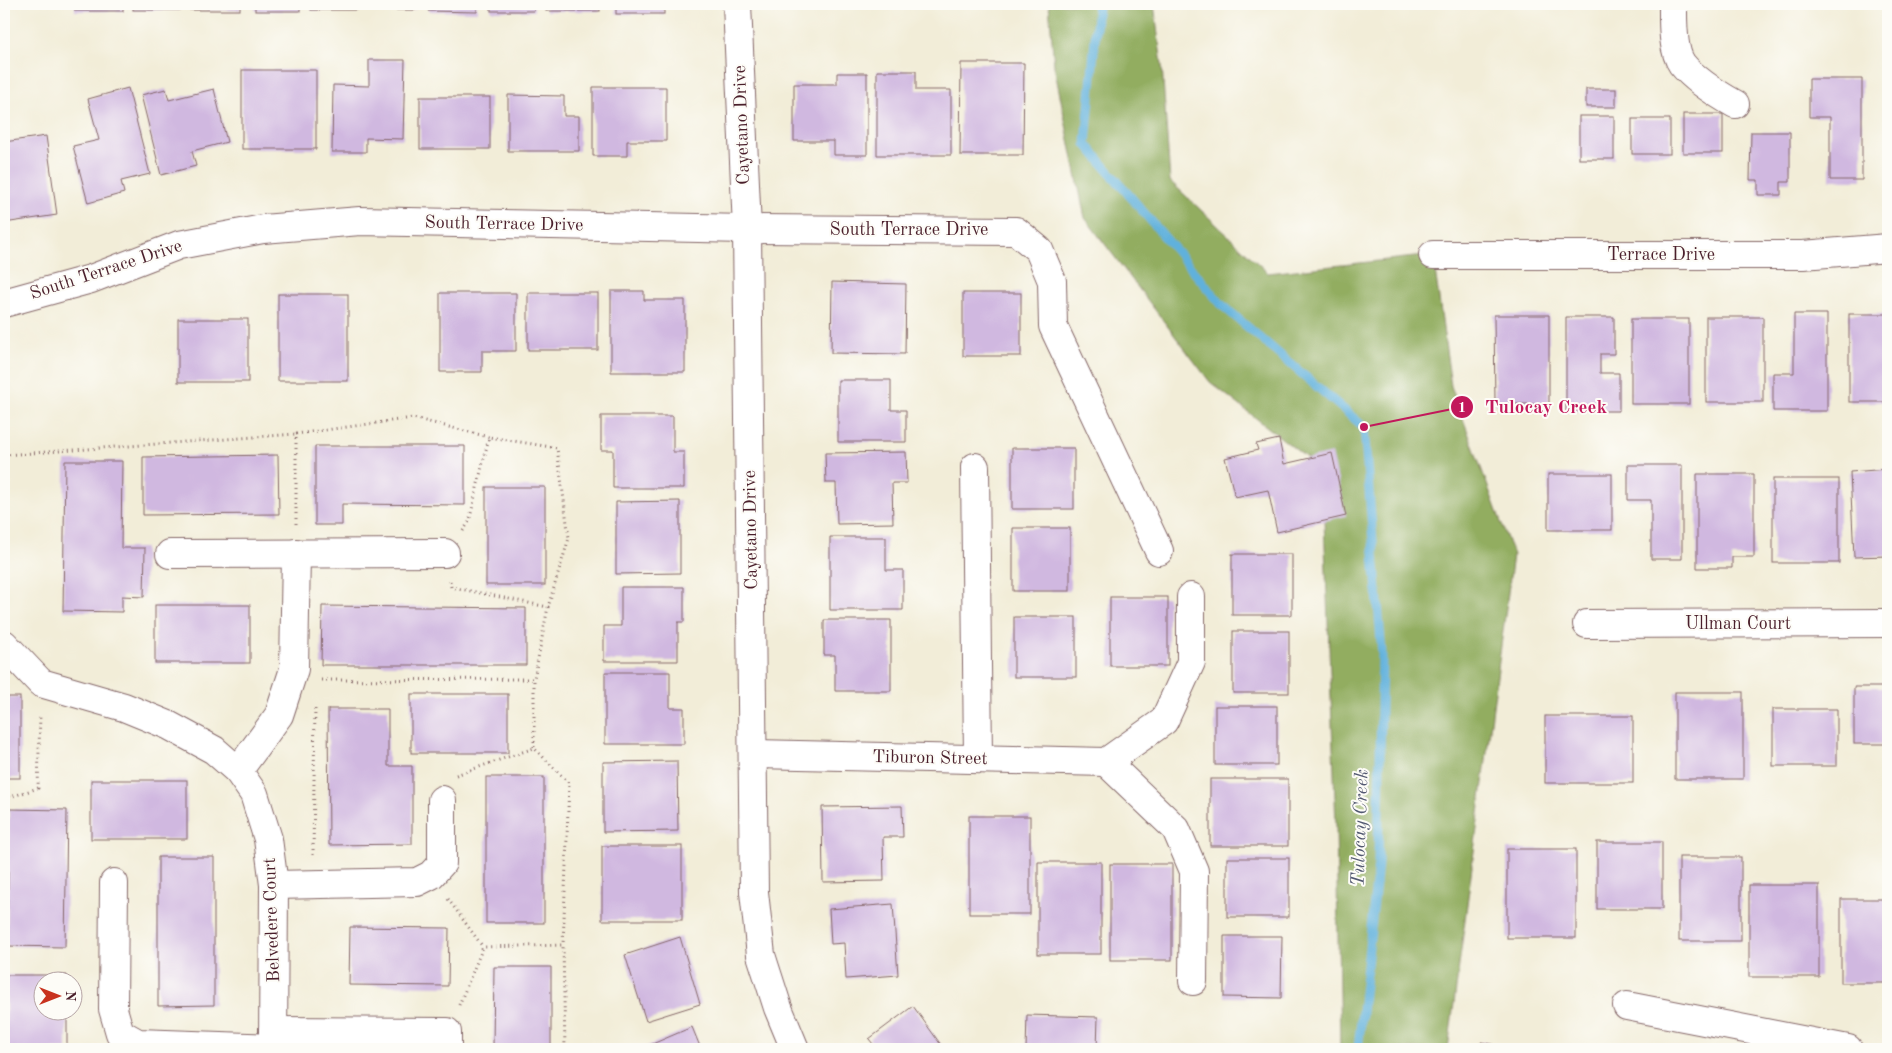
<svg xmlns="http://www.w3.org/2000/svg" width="1892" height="1053" viewBox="0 0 1892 1053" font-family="'Old Standard TT',serif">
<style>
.forest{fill:#92ad60;stroke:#6e6646}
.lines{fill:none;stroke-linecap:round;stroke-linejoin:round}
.stream{stroke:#61b1dc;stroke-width:9}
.building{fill:#d0b8e0}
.minor-casing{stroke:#856768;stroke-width:30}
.path{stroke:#856768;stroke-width:3;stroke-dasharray:1 4;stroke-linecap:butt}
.minor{stroke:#fff;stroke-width:28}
.labels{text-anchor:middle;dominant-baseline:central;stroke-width:4;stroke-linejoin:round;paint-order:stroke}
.street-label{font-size:18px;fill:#4a1f2b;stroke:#fdfcf7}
.water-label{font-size:19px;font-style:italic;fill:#535972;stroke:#fdfcf7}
.leader{fill:none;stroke:#c2185b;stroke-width:2}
.callout-dot{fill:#c2185b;stroke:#fdfcf7;stroke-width:2}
.mark-label{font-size:15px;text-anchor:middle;font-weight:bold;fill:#fff}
.callout-label{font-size:19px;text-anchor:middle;font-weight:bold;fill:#c2185b;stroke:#fdfcf7;stroke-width:4;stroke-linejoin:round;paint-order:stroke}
</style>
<rect width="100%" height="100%" fill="#fdfcf7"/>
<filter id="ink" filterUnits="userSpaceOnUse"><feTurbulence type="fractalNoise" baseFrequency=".02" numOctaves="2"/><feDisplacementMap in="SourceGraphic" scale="10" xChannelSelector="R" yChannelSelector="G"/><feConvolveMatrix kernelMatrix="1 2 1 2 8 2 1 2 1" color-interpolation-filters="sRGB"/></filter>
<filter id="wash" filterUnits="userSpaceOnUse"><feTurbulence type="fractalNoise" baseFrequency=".0096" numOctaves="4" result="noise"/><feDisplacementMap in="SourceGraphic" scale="20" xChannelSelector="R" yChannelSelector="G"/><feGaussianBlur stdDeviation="1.12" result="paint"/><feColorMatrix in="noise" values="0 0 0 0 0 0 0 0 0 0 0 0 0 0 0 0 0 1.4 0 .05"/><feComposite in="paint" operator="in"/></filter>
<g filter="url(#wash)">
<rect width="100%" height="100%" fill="#f2edd8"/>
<path class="forest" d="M1049,4H1154L1162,65L1170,181L1268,273L1433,255L1451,386L1513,555L1448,1049H1340L1336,825L1322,470L1210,382L1085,218L1054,66Z"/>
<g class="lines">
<path class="stream" d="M1098,4L1086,144L1222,305L1364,427L1382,654L1378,864L1358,1049"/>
</g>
<g id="blocks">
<g class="building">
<rect x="75" y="4" width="48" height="7"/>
<rect x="133" y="4" width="47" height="6"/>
<rect x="190" y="4" width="50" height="6"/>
<rect x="255" y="4" width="45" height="7"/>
<rect x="311" y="4" width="46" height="6"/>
<rect x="370" y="4" width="45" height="6"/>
<path d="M428,4H477V12L428,11Z"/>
<rect x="491" y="4" width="43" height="7"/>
<rect x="546" y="4" width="54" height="7"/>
<rect x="616" y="4" width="48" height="10"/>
<rect x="789" y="4" width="45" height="3"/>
<path d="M844,4H895V6L844,7Z"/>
<path d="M369,60H405L403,139L366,138V152H332L333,85L369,86Z"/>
<path d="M961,63H1024L1023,155H960Z"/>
<rect x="242" y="70" width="74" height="79"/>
<path d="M877,71H916V90H951V155H877Z"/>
<path d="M837,73H867V155H834V141H794V84H837Z"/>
<path d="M1809,79H1862V180H1830V117H1809Z"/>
<path d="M593,87H666V141H627V156H593Z"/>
<path d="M128,88L150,174L121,181L124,193L88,203L73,146L99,140L88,99Z"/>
<path d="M166,89L169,100L214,89L227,142L192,151L196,166L161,175L141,95Z"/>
<rect x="1586" y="89" width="30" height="18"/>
<path d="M508,95L564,96V116H579V151H508Z"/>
<rect x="420" y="97" width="70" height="52"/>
<rect x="1683" y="114" width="40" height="39"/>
<rect x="1579" y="116" width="35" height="43"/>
<rect x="1632" y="119" width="38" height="35"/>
<path d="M1751,132H1790V182H1781V195H1758V180H1750Z"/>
<path d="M46,136L57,215L4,223V142Z"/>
<path d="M832,282L906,284L905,354L831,353Z"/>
<path d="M611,291H644V300H685V372H611Z"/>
<path d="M440,293H516V351H482V372H440Z"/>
<rect x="528" y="293" width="70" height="57"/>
<rect x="963" y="293" width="58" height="63"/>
<rect x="278" y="294" width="70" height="87"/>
<path d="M1794,314H1827V411H1773V373H1794Z"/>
<rect x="1849" y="314" width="39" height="88"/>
<path d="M1494,315H1549V404H1495Z"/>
<path d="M1566,317H1614V354H1600V373H1619V411H1566Z"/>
<rect x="1706" y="317" width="57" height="85"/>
<rect x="178" y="319" width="70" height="63"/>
<rect x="1631" y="319" width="58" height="85"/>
<path d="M838,380H891V410H906V442H838Z"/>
<path d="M601,416H673V452H684V488H613V450H601Z"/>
<path d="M1279,439L1284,464L1332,453L1346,516L1277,532L1268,490L1235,497L1225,458L1258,450L1256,444Z"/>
<path d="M315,446H465V505L342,504V525H315Z"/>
<rect x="1012" y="448" width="62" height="61"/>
<path d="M906,452L907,483H892L893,523L837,524L836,483H826L825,453Z"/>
<path d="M278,455L279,514L143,515V457Z"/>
<path d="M65,461H122L121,548H145L144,597L122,596V612L63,611Z"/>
<path d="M1628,465H1682V559H1651V500H1628Z"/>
<path d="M1888,469V556L1854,557L1850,472Z"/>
<rect x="1548" y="474" width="64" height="56"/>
<path d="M1697,474H1754V557H1732V568H1697Z"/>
<rect x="1773" y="479" width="66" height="84"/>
<rect x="486" y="487" width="59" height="98"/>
<path d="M680,501V573L616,574V502Z"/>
<rect x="1013" y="528" width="57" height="63"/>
<path d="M830,537H886V570H903V610H830Z"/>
<rect x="1232" y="554" width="60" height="61"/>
<path d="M621,587H684V622H678V661H604V626H621Z"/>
<rect x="1110" y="597" width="58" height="69"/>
<rect x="155" y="605" width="95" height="58"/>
<path d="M322,606L526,608V665H321Z"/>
<rect x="1014" y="617" width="62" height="60"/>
<path d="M824,620H891V691H835V655H824Z"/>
<rect x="1233" y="631" width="56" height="62"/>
<path d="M605,672H670V708H684V744H605Z"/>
<rect x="1854" y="687" width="34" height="57"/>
<rect x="1675" y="692" width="68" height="87"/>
<rect x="411" y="694" width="97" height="59"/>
<rect x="4" y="697" width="16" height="81"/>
<rect x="1215" y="706" width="62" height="59"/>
<path d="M328,709H388V766H412V844L329,845Z"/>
<rect x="1773" y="709" width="64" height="57"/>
<rect x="1545" y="716" width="88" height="67"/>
<path d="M677,761L678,831L603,832V762Z"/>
<rect x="486" y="777" width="58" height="146"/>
<rect x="1210" y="779" width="78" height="67"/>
<rect x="91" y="780" width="96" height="59"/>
<path d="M902,806L903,837H883L884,881L823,882L822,807Z"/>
<path d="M9,809L67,810L65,947L7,946Z"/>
<rect x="969" y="816" width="61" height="98"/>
<rect x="1597" y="842" width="65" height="67"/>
<rect x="602" y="846" width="80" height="74"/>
<rect x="1507" y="849" width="69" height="89"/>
<path d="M158,857H214V1005L158,1006Z"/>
<rect x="1679" y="857" width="62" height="84"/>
<rect x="1227" y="858" width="62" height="59"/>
<rect x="1038" y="862" width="63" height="92"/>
<rect x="1110" y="864" width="62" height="96"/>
<rect x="1749" y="885" width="70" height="92"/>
<rect x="1841" y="899" width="47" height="84"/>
<path d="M893,904L898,975L846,979L844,943L831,944L829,909Z"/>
<path d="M350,927L449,928L448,986L349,985Z"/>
<path d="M1224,936H1282L1281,998L1224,997Z"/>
<path d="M680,937L700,1004L646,1021L625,955Z"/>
<path d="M494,967H551V1049H493Z"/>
<path d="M6,975H67V980H42V1010H67V1049H6Z"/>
<path d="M913,1006L944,1049H877L869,1039Z"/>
<path d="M1027,1015L1098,1017L1097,1049H1026Z"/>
<path d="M692,1027L701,1049H644L643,1048Z"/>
<path d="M1481,1042L1514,1048V1049H1480Z"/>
</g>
</g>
</g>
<g filter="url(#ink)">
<use href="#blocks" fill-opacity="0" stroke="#856768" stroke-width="1"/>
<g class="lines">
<g class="minor-casing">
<g id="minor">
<path d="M737,4L747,229L754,892L761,955L778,1008L795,1049"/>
<path d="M1673,4C1673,21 1672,50 1682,64C1694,79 1719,95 1735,104"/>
<path d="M1433,255H1803L1888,248"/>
<path d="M4,303L91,279L179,245L263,229L360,221L747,229L1016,231L1039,250L1052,281L1053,326L1159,551"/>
<path d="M975,467L978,759"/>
<path d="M170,554L445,553"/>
<path d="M1587,624L1888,623"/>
<path d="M4,644L41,683L124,707L168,725L214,750L238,771L254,794L268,839L274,885L273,1049"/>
<path d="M754,754L1106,762"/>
<path d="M1106,762L1176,829L1194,871L1193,981"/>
<path d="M1106,762L1164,721L1191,662V597"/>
<path d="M238,771L279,715L294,669L296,553"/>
<path d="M114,883L113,1009L120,1033L138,1043L273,1048"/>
<path d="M274,885L417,882L431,875L442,863V800"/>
<path d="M1627,1006L1848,1049"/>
<path d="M273,1031L447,1032V1049"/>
</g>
</g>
<g class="path">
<path d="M4,455L296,434"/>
<path d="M296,524V434L413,418L489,437"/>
<path d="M463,531L469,522L489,437L557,448L569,538L548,607"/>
<path d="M450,581L451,587L548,607L534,679"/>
<path d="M321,680L534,679V748"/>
<path d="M456,775L534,748L569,783L563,945"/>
<path d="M4,799L38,788L40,714"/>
<path d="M313,855L315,706"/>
<path d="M448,899L483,947"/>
<path d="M459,1005L483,947L563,945L565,1049"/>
</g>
<use href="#minor" class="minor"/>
</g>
</g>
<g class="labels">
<g class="street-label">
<text transform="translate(742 125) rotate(-92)">Cayetano Drive</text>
<text transform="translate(504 224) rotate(1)">South Terrace Drive</text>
<text x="909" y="230">South Terrace Drive</text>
<text x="1661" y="255">Terrace Drive</text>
<text transform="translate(106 270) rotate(-18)">South Terrace Drive</text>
<text transform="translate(751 530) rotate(-91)">Cayetano Drive</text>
<text x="1738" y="624">Ullman Court</text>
<text transform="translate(930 758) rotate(1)">Tiburon Street</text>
<text transform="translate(272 920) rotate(-92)">Belvedere Court</text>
</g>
<g class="water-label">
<text transform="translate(1361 828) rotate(-88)">Tulocay Creek</text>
</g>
</g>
<path class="leader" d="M1364 427L1462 407"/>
<g class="callout-dot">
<circle cx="1364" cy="427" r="5"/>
<circle cx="1462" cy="407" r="12"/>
</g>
<g class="mark-label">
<text x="1462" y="412">1</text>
</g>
<g class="callout-label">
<text x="1546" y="413">Tulocay Creek</text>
</g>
<rect width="1892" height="1053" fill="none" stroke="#fdfcf7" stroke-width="20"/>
<g transform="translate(58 996) rotate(90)"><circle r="24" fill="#fdfcf7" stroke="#b5a4a5"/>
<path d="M0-4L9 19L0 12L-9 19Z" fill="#c8321e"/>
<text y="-8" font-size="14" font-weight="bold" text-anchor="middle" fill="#4a1f2b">N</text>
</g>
</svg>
